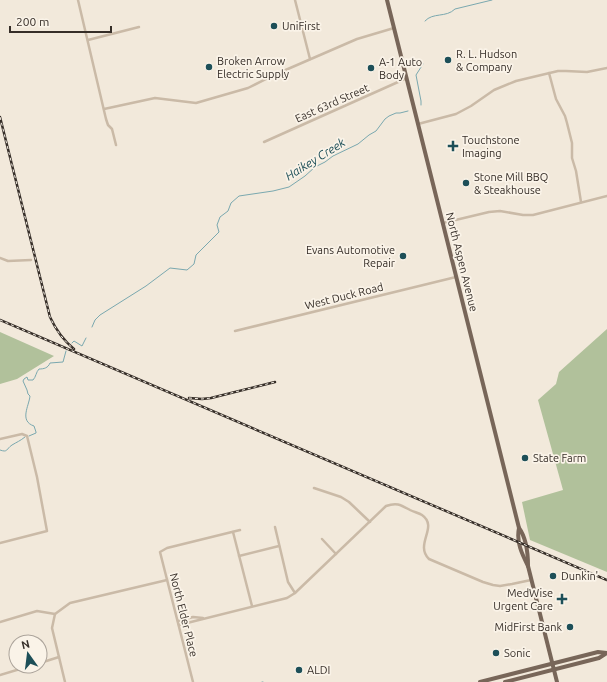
<svg xmlns="http://www.w3.org/2000/svg" width="607" height="682" viewBox="0 0 607 682" font-family="Ubuntu,sans-serif">
<style>
.green{fill:#b1c19b}
.lines{fill:none;stroke-linecap:round;stroke-linejoin:round}
.stream{stroke:#7aa8af;stroke-width:1}
.street{stroke:#cabaa7;stroke-width:2.5}
.primary{stroke:#786659;stroke-width:4}
.rail-casing{stroke:#362e28;stroke-width:2.5}
.rail{stroke:#faf3e8;stroke-width:1;stroke-dasharray:3;stroke-linecap:butt}
.poi-dot{fill:#1d4f58;stroke:#faf3e8;stroke-width:1.5}
.labels{text-anchor:middle;dominant-baseline:central;stroke-width:3.5;stroke-linejoin:round;paint-order:stroke}
.poi-label{font-size:11px;fill:#362e28;stroke:#faf3e8;text-anchor:start}
.street-label{font-size:11px;fill:#362e28;stroke:#faf3e8}
.water-label{font-size:12px;font-style:italic;fill:#1d4f58;stroke:#faf3e8}
</style>
<rect width="100%" height="100%" fill="#f2e9db"/>
<g class="green">
<path d="M607,329V572L530,540L522,502L563,490L538,400L556,384L559,372Z"/>
<path d="M0,332L54,356L17,379L0,384Z"/>
</g>
<g class="lines">
<g class="stream">
<path d="M425,21C433,12 446,18 455,9L492,0"/>
<path d="M421,105V101L416,75L423,64"/>
<path d="M92,327L95,320L100,315L146,286L170,268L187,270L194,264L196,255L219,232L217,225L220,217L228,211L231,203L239,196L273,191L289,187L305,176L315,167L325,162L333,156L358,144L369,135L376,131L385,119L389,116L396,113H400L408,111"/>
<path d="M72,343L74,341L82,346L86,338"/>
<path d="M29,436L36,433V432L34,426C19,421 29,406 30,396L28,394L27,390L23,381L24,379L27,377L28,380H33C36,377 36,372 39,369C44,369 48,368 50,363L63,362L66,351"/>
<path d="M0,450C8,453 6,449 12,445C17,442 20,441 25,437"/>
<path d="M262,682H263"/>
</g>
<g class="street">
<path d="M78,0L106,119L108,125L112,129L116,145"/>
<path d="M295,0L310,59"/>
<path d="M88,40L139,27"/>
<path d="M549,73L556,99L565,116L567,123L572,143V158L576,171L581,202"/>
<path d="M104,109L155,98L196,103L248,88L274,75L357,39L394,28"/>
<path d="M418,124L456,114L471,106L494,90L516,81L558,71H566L587,72L607,68"/>
<path d="M264,142L407,78"/>
<path d="M443,223L489,212L500,211L523,215H533L607,196"/>
<path d="M0,258L8,261L31,260"/>
<path d="M235,331L456,277"/>
<path d="M0,439L22,434L27,436L37,477L47,531L0,543"/>
<path d="M314,488L341,497L349,502L370,522"/>
<path d="M275,527L288,582L295,593"/>
<path d="M233,532L252,606"/>
<path d="M322,539L336,554"/>
<path d="M239,556L279,546"/>
<path d="M55,614L52,628L65,682"/>
<path d="M178,621L193,617L203,618"/>
<path d="M0,622L37,611L55,614L70,603L167,580"/>
<path d="M179,625L287,598L295,593L386,506C397,502 401,505 410,510C414,512 419,513 422,515C439,527 414,544 429,559L483,582L493,585L500,586L512,584L531,580"/>
<path d="M40,663L59,657"/>
<path d="M0,675L30,666"/>
<path d="M193,682L160,552L167,548L240,530"/>
</g>
<g class="primary">
<path d="M387,0L519,528C516,542 522,554 528,566"/>
<path d="M519,528C527,539 528,553 528,566L557,682"/>
<path d="M480,682L598,652L607,653"/>
<path d="M505,682L599,658L607,653"/>
</g>
<g class="rail-casing">
<g id="rail">
<path d="M0,117L50,317C56,330 63,340 74,349"/>
<path d="M0,320L607,580"/>
<path d="M189,398L202,399L211,398L275,382"/>
</g>
</g>
<use href="#rail" class="rail"/>
</g>
<g class="poi-dot">
<circle cx="274" cy="26" r="4"/>
<circle cx="448" cy="60" r="4"/>
<circle cx="209" cy="67" r="4"/>
<circle cx="371" cy="68" r="4"/>
<path d="M451 140h4v4h4v4h-4v4h-4v-4h-4v-4h4z"/>
<circle cx="466" cy="183" r="4"/>
<circle cx="403" cy="256" r="4"/>
<circle cx="525" cy="458" r="4"/>
<circle cx="553" cy="576" r="4"/>
<path d="M560 593h4v4h4v4h-4v4h-4v-4h-4v-4h4z"/>
<circle cx="570" cy="627" r="4"/>
<circle cx="496" cy="653" r="4"/>
<circle cx="299" cy="670" r="4"/>
</g>
<g class="labels">
<g class="poi-label">
<text x="282" y="26">UniFirst</text>
<text x="456" y="54">R. L. Hudson<tspan x="456" dy="13">&amp; Company</tspan></text>
<text x="217" y="61">Broken Arrow<tspan x="217" dy="13">Electric Supply</tspan></text>
<text x="379" y="62">A-1 Auto<tspan x="379" dy="13">Body</tspan></text>
<text x="462" y="140">Touchstone<tspan x="462" dy="13">Imaging</tspan></text>
<text x="474" y="177">Stone Mill BBQ<tspan x="474" dy="13">&amp; Steakhouse</tspan></text>
<text x="395" y="250" text-anchor="end">Evans Automotive<tspan x="395" dy="13">Repair</tspan></text>
<text x="533" y="458">State Farm</text>
<text x="561" y="576">Dunkin'</text>
<text x="553" y="593" text-anchor="end">MedWise<tspan x="553" dy="13">Urgent Care</tspan></text>
<text x="562" y="627" text-anchor="end">MidFirst Bank</text>
<text x="504" y="653">Sonic</text>
<text x="307" y="670">ALDI</text>
</g>
<g class="street-label">
<text transform="translate(332 103) rotate(-24)">East 63rd Street</text>
<text transform="translate(462 262) rotate(76)">North Aspen Avenue</text>
<text transform="translate(344 296) rotate(-14)">West Duck Road</text>
<text transform="translate(184 615) rotate(76)">North Elder Place</text>
</g>
<g class="water-label">
<text transform="translate(315 159) rotate(-32)">Haikey Creek</text>
</g>
</g>
<g transform="translate(28 654) rotate(346)"><circle r="19" fill="#faf3e8" stroke="#aca49b"/>
<path d="M0-3L7 15L0 10L-7 15Z" fill="#1d4f58"/>
<text y="-6" font-size="11" font-weight="bold" text-anchor="middle" fill="#362e28">N</text>
</g>
<path d="M10 26v6h101v-6" fill="none" stroke="#362e28" stroke-width="2"/>
<text x="16" y="26" font-size="12" fill="#362e28" stroke="#faf3e8" stroke-width="3" paint-order="stroke">200 m</text>
</svg>
